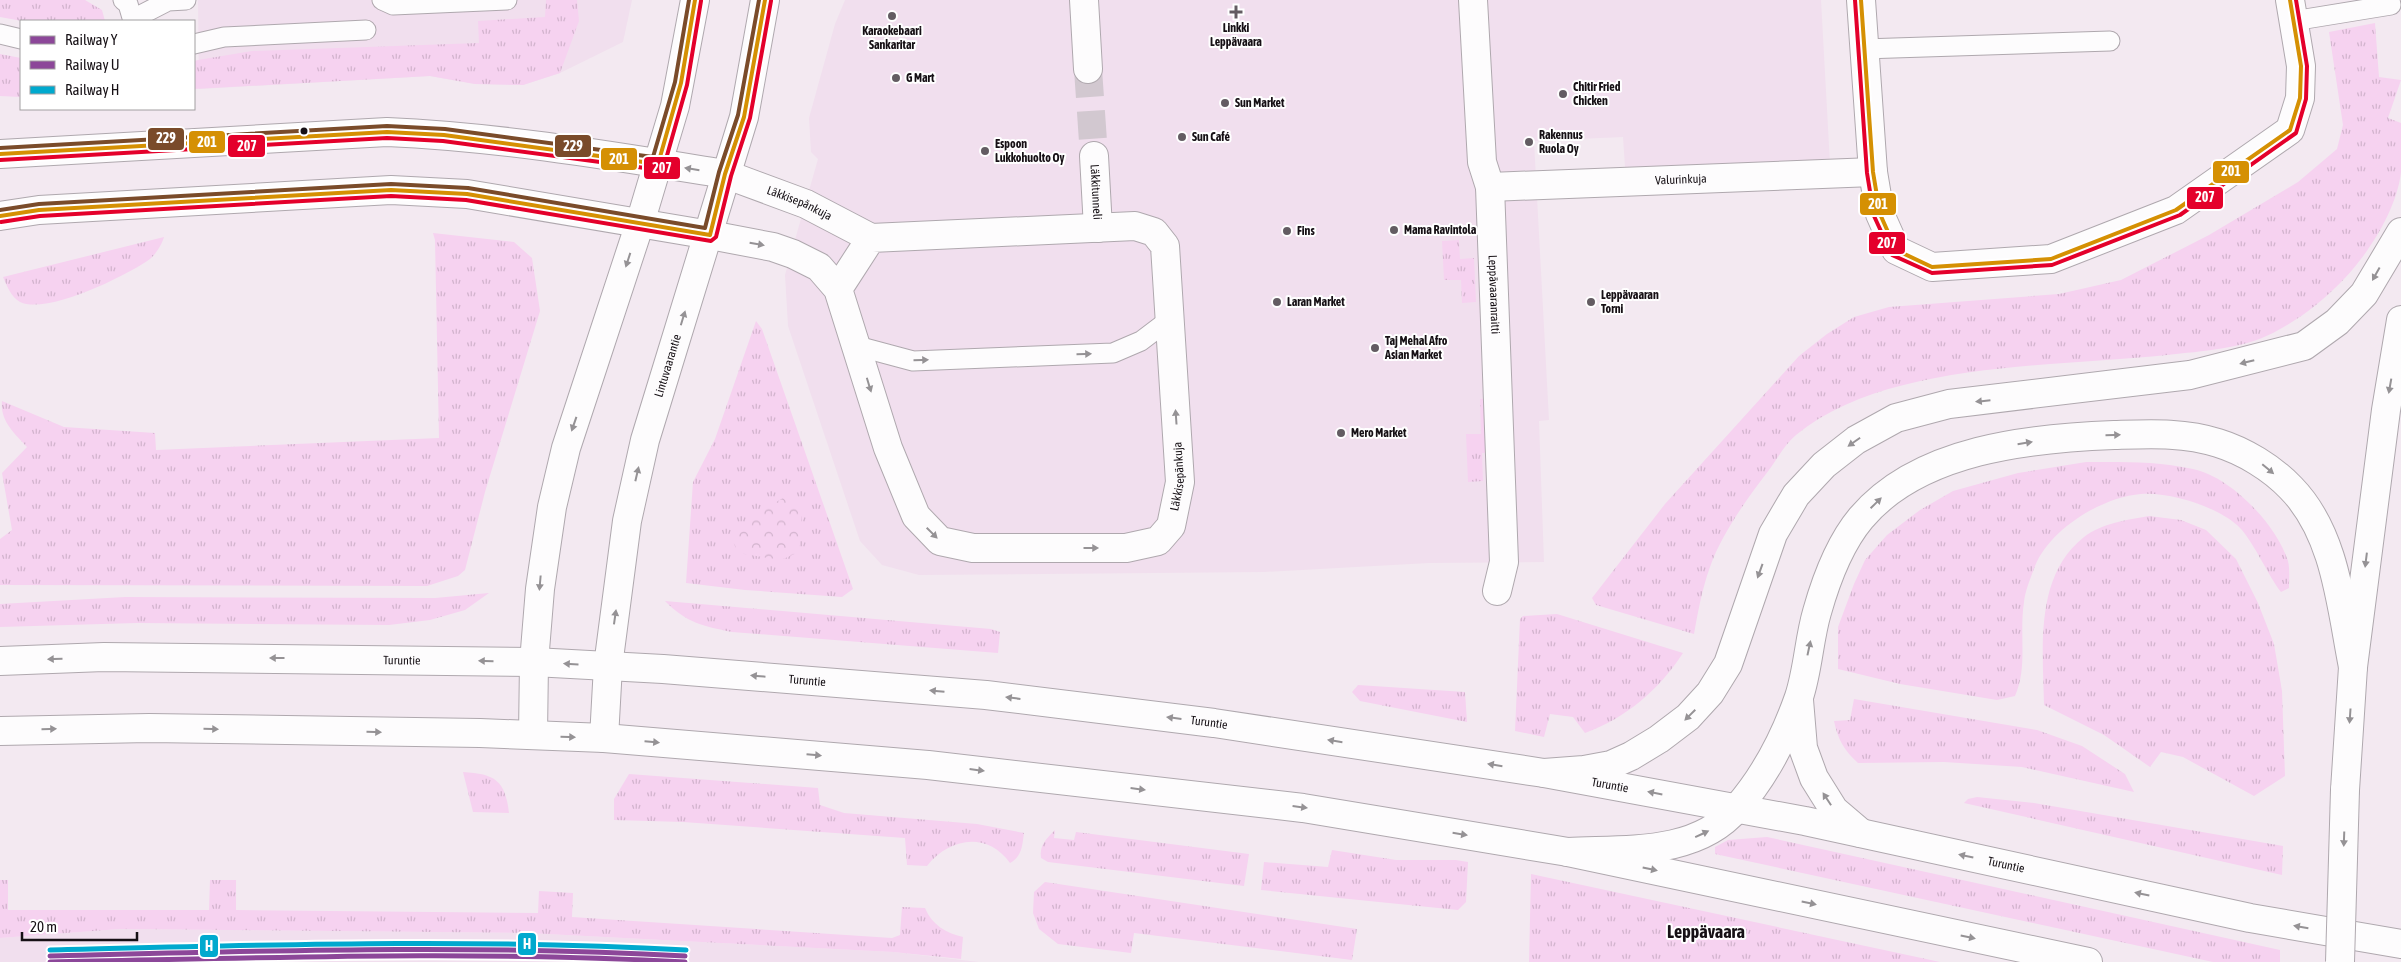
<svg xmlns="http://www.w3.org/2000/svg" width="2401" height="962" viewBox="0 0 2401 962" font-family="'Asap Condensed',sans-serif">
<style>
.built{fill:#f1dfee}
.grass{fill:url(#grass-tufts)}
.forest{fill:url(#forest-crowns)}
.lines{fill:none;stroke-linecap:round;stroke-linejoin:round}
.minor-tunnel{stroke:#d2c8d0;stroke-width:28;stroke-dasharray:28 14;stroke-linecap:butt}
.service-casing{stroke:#afa8ae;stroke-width:21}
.pedestrian-casing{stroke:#afa8ae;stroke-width:30}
.minor-casing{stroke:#afa8ae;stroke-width:30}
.tertiary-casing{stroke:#afa8ae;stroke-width:30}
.secondary-casing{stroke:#afa8ae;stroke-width:30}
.primary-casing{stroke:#afa8ae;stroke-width:30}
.trunk-casing{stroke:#afa8ae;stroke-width:30}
.service{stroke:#fdfcfd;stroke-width:19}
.pedestrian{stroke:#fdfcfd;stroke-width:28}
.minor{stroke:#fdfcfd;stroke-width:28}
.tertiary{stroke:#fdfcfd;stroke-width:28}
.secondary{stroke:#fdfcfd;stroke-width:28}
.primary{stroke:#fdfcfd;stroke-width:28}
.trunk{stroke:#fdfcfd;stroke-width:28}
.trunk-bridge-casing{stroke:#afa8ae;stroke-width:30;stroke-linecap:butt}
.trunk-bridge{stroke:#fdfcfd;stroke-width:28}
.bus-1-casing{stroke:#fff;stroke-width:8}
.bus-2-casing{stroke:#fff;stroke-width:8}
.bus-3-casing{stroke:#fff;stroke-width:8}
.bus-1{stroke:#d59003;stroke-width:4}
.bus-2{stroke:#e4002b;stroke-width:4}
.bus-3{stroke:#7a4b2a;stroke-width:4}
.rail-1-casing{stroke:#fff;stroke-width:9}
.rail-2-casing{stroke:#fff;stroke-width:9}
.rail-3-casing{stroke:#fff;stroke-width:9}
.rail-1{stroke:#8c4799;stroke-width:5}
.rail-2{stroke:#8c4799;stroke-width:5}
.rail-3{stroke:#00a9ce;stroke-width:5}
.oneway{fill:#959295}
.poi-dot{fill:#635c62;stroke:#fff;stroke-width:2}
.bus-dot{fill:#161015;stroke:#fff;stroke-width:2}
.labels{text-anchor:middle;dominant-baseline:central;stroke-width:4;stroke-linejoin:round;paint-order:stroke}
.poi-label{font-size:12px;font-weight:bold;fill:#161015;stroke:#fff;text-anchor:start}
.street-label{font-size:12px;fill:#161015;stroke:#fff}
.district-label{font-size:18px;font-weight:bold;fill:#161015;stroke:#fff}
.line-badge{stroke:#fff;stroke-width:2}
.badge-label{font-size:14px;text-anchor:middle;font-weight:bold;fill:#fff}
</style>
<defs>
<pattern id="grass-tufts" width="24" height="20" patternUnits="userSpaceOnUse" patternTransform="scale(1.25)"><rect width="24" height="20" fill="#f6d2f0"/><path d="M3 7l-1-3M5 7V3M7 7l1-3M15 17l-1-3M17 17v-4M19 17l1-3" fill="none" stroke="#d2b3cd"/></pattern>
<pattern id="forest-crowns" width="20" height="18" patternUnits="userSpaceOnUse" patternTransform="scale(1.25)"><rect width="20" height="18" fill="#f6d2f0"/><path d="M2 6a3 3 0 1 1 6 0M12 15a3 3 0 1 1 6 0" fill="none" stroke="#d2b3cd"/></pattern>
</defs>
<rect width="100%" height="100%" fill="#f3e9f1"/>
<g class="built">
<path d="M198,0H632L623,42L560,73L523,85L475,84L430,76L199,89Z"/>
<path d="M845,0H1821L1830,164L1625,167L1623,137L1534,141L1549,420L1539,421L1544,562L1429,563L1264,572L919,575L882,565L860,541L788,326L785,275L818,159L811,152L809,118L835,24Z"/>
<path d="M120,929L527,933L893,952L979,962H0V938Z"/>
</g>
<g class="grass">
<path d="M0,0H85L102,10L105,21H22L0,17Z"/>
<path d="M546,0H577L579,21L560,73L523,85L475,84L430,76L194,89V61L198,60L252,51L479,43L478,21L545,17Z"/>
<path d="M2375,23L2379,77L2401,80L2388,118L2401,123C2401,139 2401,156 2401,172C2397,209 2369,253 2344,279C2323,301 2300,319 2273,333C2241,349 2203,351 2167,355C2056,367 1885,361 1796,435C1785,444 1777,459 1769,470C1748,497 1721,535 1710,567C1702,589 1698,612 1694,634L1596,605L1592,598L1665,504L1799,356L1827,334L1854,317L1889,307L2059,294L2121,280L2209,235L2298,182L2337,149L2343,125L2329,32Z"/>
<path d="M0,54L21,58V97L0,96Z"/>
<path d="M433,233L514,242L532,258L540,311L485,492L465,570L458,576L427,586L0,585V539L12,530L2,473L27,447C14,433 0,421 2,401L64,427L155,433L156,450L439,438L435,240Z"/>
<path d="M164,237C162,244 156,254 150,259C126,276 47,315 20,302C11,297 7,286 3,277Z"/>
<path d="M1459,240L1460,259L1474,258L1476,302L1462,303L1461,280H1444L1442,241Z"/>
<path d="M756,321L762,329L853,589L842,597L745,590L686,583L693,482L715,439Z"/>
<path d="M1494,398L1496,452L1482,453L1483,481L1468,482L1466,434H1481L1480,399Z"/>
<path d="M2086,462C2122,462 2157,461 2193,469C2231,477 2276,524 2288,561C2290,569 2289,580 2289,588L2281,592C2267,574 2252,538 2237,525C2215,506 2170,492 2141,494C2102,497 2050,529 2035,566C2031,577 2025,591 2024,602C2019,635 2028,666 2015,696L1997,700L1900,684L1838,669V627L1854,584L1865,560L1887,535L1920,510L1953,491L2018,473Z"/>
<path d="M2149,516L2181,520L2206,530L2236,559L2258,603L2274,644L2282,691L2285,776L2254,796L2183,757L2161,752L2150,767L2104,735L2044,705C2043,649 2034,576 2084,537C2102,523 2127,520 2149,516Z"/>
<path d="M489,593L465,610L430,620L389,625L137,623L0,627V604L125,597L435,598Z"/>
<path d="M665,601L991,629L1000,632L998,653L732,632C702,626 687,623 665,601Z"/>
<path d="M1557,614L1683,653C1659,690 1626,718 1585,733L1573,717L1550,714L1544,737L1515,731L1520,619L1523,616Z"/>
<path d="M1358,685L1465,692L1467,722L1360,701L1352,692Z"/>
<path d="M1854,699L2037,730L2082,746L2125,774L2134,792L2022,767L1944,762L1858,763C1844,750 1838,740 1834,721L1850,720Z"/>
<path d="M463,772C495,774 505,780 509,813L473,812Z"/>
<path d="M629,774L818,788L820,805L844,813L977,824L1024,833C1022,847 1022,856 1010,863C987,831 949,838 927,866L907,865L905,838L683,822L614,820V799Z"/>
<path d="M1977,797L2034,803L2283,846L2282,875L1964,803L1968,799Z"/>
<path d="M1055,830L1054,838L1074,840L1076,832L1249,854L1244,886L1048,862L1041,858C1039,845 1047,838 1055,830Z"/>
<path d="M1767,837L2280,950V962H2213L1715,854V847L1728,840Z"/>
<path d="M1332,850L1396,860H1456L1468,862L1466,902L1458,910L1261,890L1264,862L1328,867Z"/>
<path d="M1531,874L1940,962H1529Z"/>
<path d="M0,880H8V910H209L210,880H236V910L538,913L539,891L573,893L572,917L892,938L900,935L902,907L925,908C932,925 946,933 963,937L961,959L893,952L527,933L120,929L0,938Z"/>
<path d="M1045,882L1357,929L1352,960L1134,933L1131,953L1058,944L1039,929L1033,913L1034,892Z"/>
</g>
<path class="forest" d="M783,498L802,514L799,552L781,560L738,553L732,539L753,516Z"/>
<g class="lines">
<path class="minor-tunnel" d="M1088,69L1094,156"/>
<g class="service-casing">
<g id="service">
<path d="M123,0L128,4L133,21"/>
<path d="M382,0L393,5L507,0"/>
<path d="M133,19L168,1L186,0"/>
<path d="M2293,21L2391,5L2390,0"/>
<path d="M0,34L21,39"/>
<path d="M194,44L224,37L366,30"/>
<path d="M1863,49L2110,41"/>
<path d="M857,346L913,361L1113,353L1141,341L1170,319"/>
</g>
</g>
<g class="pedestrian-casing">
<g id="pedestrian">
<path id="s1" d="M1473,0L1482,162L1490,187L1504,562L1497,591"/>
<path id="s2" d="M1490,187L1873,172"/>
</g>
</g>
<g class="minor-casing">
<g id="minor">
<path d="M1084,0L1088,69"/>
<path id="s3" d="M1094,156L1098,228"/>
<path id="s4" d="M725,174L806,204L871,238"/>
<path id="s5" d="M710,235L773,247L793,254L819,267L838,289L888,448L916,516L940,541L973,548H1126L1158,541L1171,526L1180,482L1165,246L1154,232L1135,226L871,238L838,289"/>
</g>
</g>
<g class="tertiary-casing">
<path id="tertiary" d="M1861,0L1873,172L1880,214L1896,250L1932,267L2051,259L2176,210L2290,130L2300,98L2301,66L2290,0"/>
</g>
<g class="secondary-casing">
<g id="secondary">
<path d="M0,154L387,132C501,137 613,156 725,174"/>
<path d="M0,216L39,210L391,190L467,194L710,235"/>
<path d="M533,735L534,662L540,589L552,507L566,448L640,223L675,106L695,0"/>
<path id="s6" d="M604,738L608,666L627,521L645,440L744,117L765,0"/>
</g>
</g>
<g class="primary-casing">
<g id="primary">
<path id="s7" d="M0,661L104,657L534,662L663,669L986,695L1214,723L1544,773L1805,821L2250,918L2401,944"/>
<path d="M0,731L149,728L480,733L604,738L928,765L1303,808L1568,852L2088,962"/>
</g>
</g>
<g class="trunk-casing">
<g id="trunk">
<path d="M1799,700L1803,748L1814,778L1834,810L1861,833"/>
<path d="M1544,773L1584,770L1611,765L1631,756L1659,739L1688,717L1710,693L1728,664L1773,534L1796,495L1824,465L1856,440L1896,418L1949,404L2190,375L2304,346L2337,322L2364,294L2401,232"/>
<path d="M2345,790L2353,667L2386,410L2401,320"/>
<path d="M1568,852C1626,849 1696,856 1737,808C1765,776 1785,737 1799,697C1808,670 1809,639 1817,612C1826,580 1840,543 1861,518C1919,449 2031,438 2114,435C2149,434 2184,432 2218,443C2244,451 2272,468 2291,488C2336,534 2341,607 2353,667"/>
</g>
</g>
<use href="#service" class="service"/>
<use href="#pedestrian" class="pedestrian"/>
<use href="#minor" class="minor"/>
<use href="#tertiary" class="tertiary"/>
<use href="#secondary" class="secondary"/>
<use href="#primary" class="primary"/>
<use href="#trunk" class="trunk"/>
<g class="trunk-bridge-casing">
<path id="trunk-bridge" d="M2340,962L2345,790"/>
</g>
<use href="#trunk-bridge" class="trunk-bridge"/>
<g class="bus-1-casing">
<g id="bus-1">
<path d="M1861,0L1873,172L1880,214L1896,250L1932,267L2051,259L2176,210L2290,130L2300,98L2301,66L2290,0"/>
<path d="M0,154L387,132L444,135L658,164L681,83L695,0"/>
<path d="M0,216L39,210L391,190L467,194L710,235L725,174L744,117L765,0"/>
</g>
</g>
<g class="bus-2-casing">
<g id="bus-2">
<path d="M1855,0L1867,173L1874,216L1892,255L1932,273L2052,265L2180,215L2296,133L2306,99L2307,66L2296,0"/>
<path d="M0,160L387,138L443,141L660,170L664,166L687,85L701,1"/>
<path d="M1,222L40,216L391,196L466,200L711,241L716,237L731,176L750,118L771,1"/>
</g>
</g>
<g class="bus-3-casing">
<g id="bus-3">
<path d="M0,148L387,126L445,129L653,157L675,82L689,0"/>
<path d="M0,210L39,204L391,184L468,188L705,228L719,172L738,115L759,0"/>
</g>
</g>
<use href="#bus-1" class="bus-1"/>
<use href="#bus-2" class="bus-2"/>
<use href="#bus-3" class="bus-3"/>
<g class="rail-1-casing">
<path id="rail-1" d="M50,962C261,958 474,950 685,962"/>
</g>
<g class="rail-2-casing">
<path id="rail-2" d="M50,956C261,951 474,944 685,956"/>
</g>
<g class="rail-3-casing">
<path id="rail-3" d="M50,950C261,945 474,938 686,950"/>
</g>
<use href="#rail-1" class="rail-1"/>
<use href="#rail-2" class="rail-2"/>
<use href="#rail-3" class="rail-3"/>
</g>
<defs><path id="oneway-solid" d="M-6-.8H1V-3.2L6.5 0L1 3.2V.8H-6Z" transform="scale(1.25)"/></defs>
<g class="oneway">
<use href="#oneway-solid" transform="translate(692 169) rotate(-171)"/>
<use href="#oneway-solid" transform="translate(757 244) rotate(10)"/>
<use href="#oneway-solid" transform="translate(628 260) rotate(108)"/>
<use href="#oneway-solid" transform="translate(2376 274) rotate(119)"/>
<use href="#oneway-solid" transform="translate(683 318) rotate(-73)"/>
<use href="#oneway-solid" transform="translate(1084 354) rotate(-2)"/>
<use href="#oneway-solid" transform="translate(921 360) rotate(-2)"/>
<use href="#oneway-solid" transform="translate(2247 362) rotate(166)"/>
<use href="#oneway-solid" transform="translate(869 385) rotate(73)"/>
<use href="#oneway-solid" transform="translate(2390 386) rotate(100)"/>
<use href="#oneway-solid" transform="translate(1983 401) rotate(174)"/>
<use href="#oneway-solid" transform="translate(1176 417) rotate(-94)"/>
<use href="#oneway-solid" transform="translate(574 424) rotate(109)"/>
<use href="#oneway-solid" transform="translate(2113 435) rotate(-2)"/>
<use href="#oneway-solid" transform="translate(1854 442) rotate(145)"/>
<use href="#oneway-solid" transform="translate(2025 443) rotate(-9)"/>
<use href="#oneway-solid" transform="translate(2268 469) rotate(40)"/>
<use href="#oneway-solid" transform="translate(637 474) rotate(-77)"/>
<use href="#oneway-solid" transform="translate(1876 503) rotate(-44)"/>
<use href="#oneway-solid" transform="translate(932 533) rotate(45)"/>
<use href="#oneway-solid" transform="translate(1091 548)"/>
<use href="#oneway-solid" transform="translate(2366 560) rotate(97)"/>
<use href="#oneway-solid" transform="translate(1760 571) rotate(110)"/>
<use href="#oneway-solid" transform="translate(540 583) rotate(95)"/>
<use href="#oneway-solid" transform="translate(615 617) rotate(-82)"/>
<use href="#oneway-solid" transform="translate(1809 648) rotate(-78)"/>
<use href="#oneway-solid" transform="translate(277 658) rotate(-180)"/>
<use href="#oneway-solid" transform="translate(55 659) rotate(178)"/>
<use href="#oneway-solid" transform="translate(486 661) rotate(-179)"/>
<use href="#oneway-solid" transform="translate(571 664) rotate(-177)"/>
<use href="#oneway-solid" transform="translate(758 676) rotate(-175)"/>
<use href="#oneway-solid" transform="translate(937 691) rotate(-175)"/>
<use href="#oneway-solid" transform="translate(1013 698) rotate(-173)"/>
<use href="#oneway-solid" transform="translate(1690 715) rotate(135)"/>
<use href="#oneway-solid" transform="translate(2350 716) rotate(94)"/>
<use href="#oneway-solid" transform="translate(1174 718) rotate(-173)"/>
<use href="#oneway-solid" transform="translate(49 729) rotate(-1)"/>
<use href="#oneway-solid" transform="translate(211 729) rotate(1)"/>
<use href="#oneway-solid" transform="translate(374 732) rotate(1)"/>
<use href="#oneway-solid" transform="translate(568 737) rotate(2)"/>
<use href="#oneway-solid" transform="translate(1335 741) rotate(-171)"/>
<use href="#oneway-solid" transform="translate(652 742) rotate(5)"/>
<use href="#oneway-solid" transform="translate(814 755) rotate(5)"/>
<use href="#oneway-solid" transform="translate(1495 765) rotate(-171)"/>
<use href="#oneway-solid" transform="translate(977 770) rotate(7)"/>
<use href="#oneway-solid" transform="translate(1138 789) rotate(7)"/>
<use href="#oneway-solid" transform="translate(1655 793) rotate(-169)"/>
<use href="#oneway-solid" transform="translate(1827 799) rotate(-123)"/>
<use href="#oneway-solid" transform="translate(1300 807) rotate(7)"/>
<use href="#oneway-solid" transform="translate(1460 834) rotate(9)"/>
<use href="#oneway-solid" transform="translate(1702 834) rotate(-25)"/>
<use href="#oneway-solid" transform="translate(2344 839) rotate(92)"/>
<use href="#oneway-solid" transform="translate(1966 856) rotate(-168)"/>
<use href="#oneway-solid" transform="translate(1650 869) rotate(12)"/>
<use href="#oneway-solid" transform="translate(2142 894) rotate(-168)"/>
<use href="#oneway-solid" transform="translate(1809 903) rotate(12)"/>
<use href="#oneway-solid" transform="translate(2301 927) rotate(-170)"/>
<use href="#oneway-solid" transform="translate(1968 937) rotate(12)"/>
</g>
<g class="poi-dot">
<path d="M1233.5 4.5h5v5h5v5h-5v5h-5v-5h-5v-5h5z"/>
<circle cx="892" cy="16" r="5"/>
<circle cx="896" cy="78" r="5"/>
<circle cx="1563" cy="94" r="5"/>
<circle cx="1225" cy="103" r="5"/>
<circle cx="1182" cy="137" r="5"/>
<circle cx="1529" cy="142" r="5"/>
<circle cx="985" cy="151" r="5"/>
<circle cx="1394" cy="230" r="5"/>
<circle cx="1287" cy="231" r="5"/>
<circle cx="1277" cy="302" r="5"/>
<circle cx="1591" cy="302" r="5"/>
<circle cx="1375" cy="348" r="5"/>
<circle cx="1341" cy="433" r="5"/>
</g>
<circle class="bus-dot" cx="304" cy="131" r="4.5"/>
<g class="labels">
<g class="poi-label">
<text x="1236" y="28" text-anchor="middle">Linkki<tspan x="1236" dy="14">Leppävaara</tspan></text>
<text x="892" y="31" text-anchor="middle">Karaokebaari<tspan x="892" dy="14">Sankaritar</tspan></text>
<text x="906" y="78">G Mart</text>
<text x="1573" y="87">Chitir Fried<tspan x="1573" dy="14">Chicken</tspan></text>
<text x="1235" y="103">Sun Market</text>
<text x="1539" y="135">Rakennus<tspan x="1539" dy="14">Ruola Oy</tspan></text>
<text x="1192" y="137">Sun Café</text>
<text x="995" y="144">Espoon<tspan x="995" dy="14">Lukkohuolto Oy</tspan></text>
<text x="1404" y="230">Mama Ravintola</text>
<text x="1297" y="231">Fins</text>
<text x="1601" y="295">Leppävaaran<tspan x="1601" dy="14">Torni</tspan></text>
<text x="1287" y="302">Laran Market</text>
<text x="1385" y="341">Taj Mehal Afro<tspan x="1385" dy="14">Asian Market</tspan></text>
<text x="1351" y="433">Mero Market</text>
</g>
<g class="street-label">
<text stroke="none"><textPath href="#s2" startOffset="191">Valurinkuja</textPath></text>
<text stroke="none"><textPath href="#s3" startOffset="36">Läkkitunneli</textPath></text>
<text stroke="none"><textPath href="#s4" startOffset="80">Läkkisepänkuja</textPath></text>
<text stroke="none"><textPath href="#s1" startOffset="296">Leppävaaranraitti</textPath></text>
<text stroke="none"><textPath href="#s6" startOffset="379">Lintuvaarantie</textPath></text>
<text stroke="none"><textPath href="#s5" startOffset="708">Läkkisepänkuja</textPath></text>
<text stroke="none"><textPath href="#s7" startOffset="402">Turuntie</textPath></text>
<text stroke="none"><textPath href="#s7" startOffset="808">Turuntie</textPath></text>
<text stroke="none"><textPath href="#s7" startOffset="1212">Turuntie</textPath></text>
<text stroke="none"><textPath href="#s7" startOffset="1618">Turuntie</textPath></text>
<text stroke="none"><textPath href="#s7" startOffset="2022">Turuntie</textPath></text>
</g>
<g class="district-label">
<text x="1706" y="931">Leppävaara</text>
</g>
</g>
<g class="line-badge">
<rect x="147" y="127" width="38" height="24" rx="5" fill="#7a4b2a"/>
<rect x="188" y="130" width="38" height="24" rx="5" fill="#d59003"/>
<rect x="227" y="134" width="39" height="24" rx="5" fill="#e4002b"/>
<rect x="554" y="134" width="38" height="24" rx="5" fill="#7a4b2a"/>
<rect x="600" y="147" width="38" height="24" rx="5" fill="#d59003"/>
<rect x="643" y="156" width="38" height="24" rx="5" fill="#e4002b"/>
<rect x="2212" y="160" width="38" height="24" rx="5" fill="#d59003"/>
<rect x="2186" y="186" width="38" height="24" rx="5" fill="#e4002b"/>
<rect x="1859" y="192" width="38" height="24" rx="5" fill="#d59003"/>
<rect x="1868" y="231" width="38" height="24" rx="5" fill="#e4002b"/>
<rect x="517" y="932" width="20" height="24" rx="5" fill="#00a9ce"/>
<rect x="199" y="934" width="20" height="24" rx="5" fill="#00a9ce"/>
</g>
<g class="badge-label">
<text x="166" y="143">229</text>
<text x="207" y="147">201</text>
<text x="247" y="151">207</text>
<text x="573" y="151">229</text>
<text x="619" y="164">201</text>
<text x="662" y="173">207</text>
<text x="2231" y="176">201</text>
<text x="2205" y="202">207</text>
<text x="1878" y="209">201</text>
<text x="1887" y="248">207</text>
<text x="527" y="949">H</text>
<text x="209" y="951">H</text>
</g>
<rect x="20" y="20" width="175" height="90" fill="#ffffff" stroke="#a29fa1"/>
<rect x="30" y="36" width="25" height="8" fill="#8c4799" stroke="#a29fa1"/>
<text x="65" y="45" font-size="15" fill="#161015">Railway Y</text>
<rect x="30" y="61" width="25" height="8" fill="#8c4799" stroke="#a29fa1"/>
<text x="65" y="70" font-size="15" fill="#161015">Railway U</text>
<rect x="30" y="86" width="25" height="8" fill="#00a9ce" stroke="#a29fa1"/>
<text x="65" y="95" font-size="15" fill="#161015">Railway H</text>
<path d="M22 932v8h115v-8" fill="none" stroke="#161015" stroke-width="2.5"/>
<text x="30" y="932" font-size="15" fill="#161015" stroke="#ffffff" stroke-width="4" paint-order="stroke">20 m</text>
</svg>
